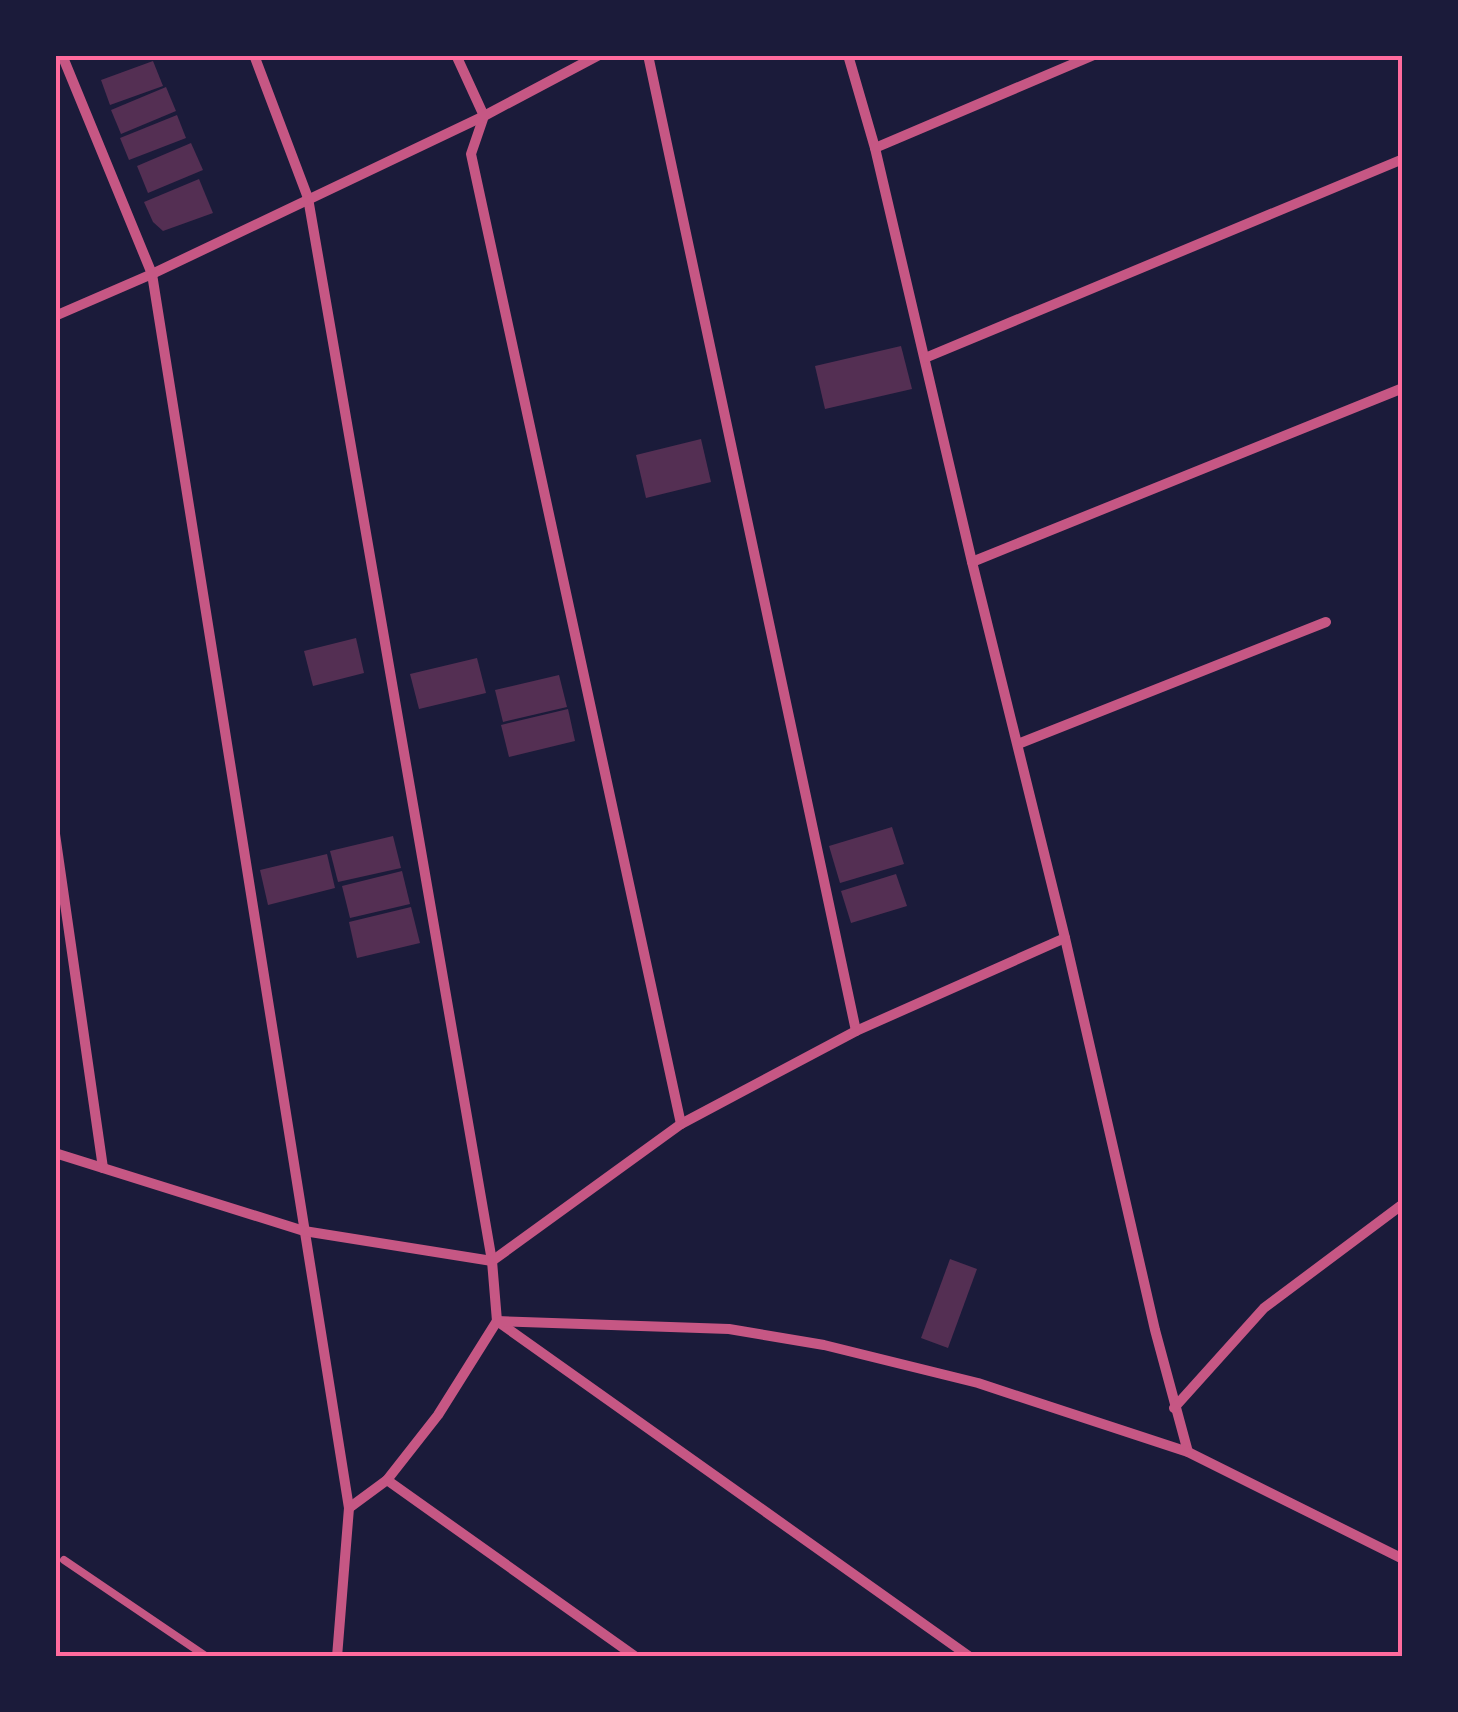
<svg xmlns="http://www.w3.org/2000/svg" width="1458" height="1712" viewBox="0 0 1458 1712" font-family="Barlow,sans-serif">
<style>
.building{fill:#542f53}
.lines{fill:none;stroke-linecap:round;stroke-linejoin:round}
.service{stroke:#c65784;stroke-width:8}
.minor{stroke:#c65784;stroke-width:10}
.neatline{fill:none;stroke:#ff6b9d;stroke-width:4}
</style>
<rect width="100%" height="100%" fill="#1b1b3a"/>
<g class="building">
<path d="M153,61L163,86L110,105L101,80Z"/>
<path d="M166,87L176,111L121,134L111,110Z"/>
<path d="M177,115L186,138L129,160L120,138Z"/>
<path d="M191,143L203,170L148,193L137,166Z"/>
<path d="M199,179L213,213L163,231L153,222L144,202Z"/>
<path d="M901,346L912,389L825,409L815,366Z"/>
<path d="M701,439L711,482L646,498L636,455Z"/>
<path d="M356,638L364,673L313,686L304,651Z"/>
<path d="M477,658L486,693L419,709L410,674Z"/>
<path d="M559,675L567,707L503,722L495,690Z"/>
<path d="M568,709L575,741L509,757L501,725Z"/>
<path d="M892,827L904,864L840,883L829,846Z"/>
<path d="M393,836L401,868L338,882L330,851Z"/>
<path d="M327,854L335,888L268,905L260,870Z"/>
<path d="M402,871L410,904L350,918L342,886Z"/>
<path d="M896,874L907,906L851,923L841,891Z"/>
<path d="M411,907L420,943L357,958L349,922Z"/>
<path d="M950,1259L977,1269L948,1348L921,1338Z"/>
</g>
<g class="lines">
<path class="service" d="M64,1560L207,1657"/>
<g class="minor">
<path d="M62,55L152,274L349,1508L337,1657"/>
<path d="M254,55L308,198L492,1261L497,1321L970,1657"/>
<path d="M456,55L484,116L471,154L681,1124"/>
<path d="M648,55L856,1031"/>
<path d="M848,55L875,148L972,562L1065,938L1155,1330L1188,1452"/>
<path d="M875,148L1094,55"/>
<path d="M55,316L152,274L484,116L599,55"/>
<path d="M925,358L1403,159"/>
<path d="M972,562L1403,388"/>
<path d="M1018,744L1326,622"/>
<path d="M55,834L103,1168"/>
<path d="M55,1153L304,1231L492,1261L681,1124L856,1031L1065,938"/>
<path d="M1174,1408L1264,1308L1403,1204"/>
<path d="M387,1480L636,1657"/>
<path d="M349,1508L387,1480L438,1415L497,1321L729,1329L824,1345L978,1383L1188,1452L1403,1559"/>
<path d="M1401,1657L1403,1653"/>
</g>
</g>
<rect width="1458" height="1712" fill="none" stroke="#1b1b3a" stroke-width="115"/>
<rect x="58" y="58" width="1342" height="1596" class="neatline"/>
</svg>
